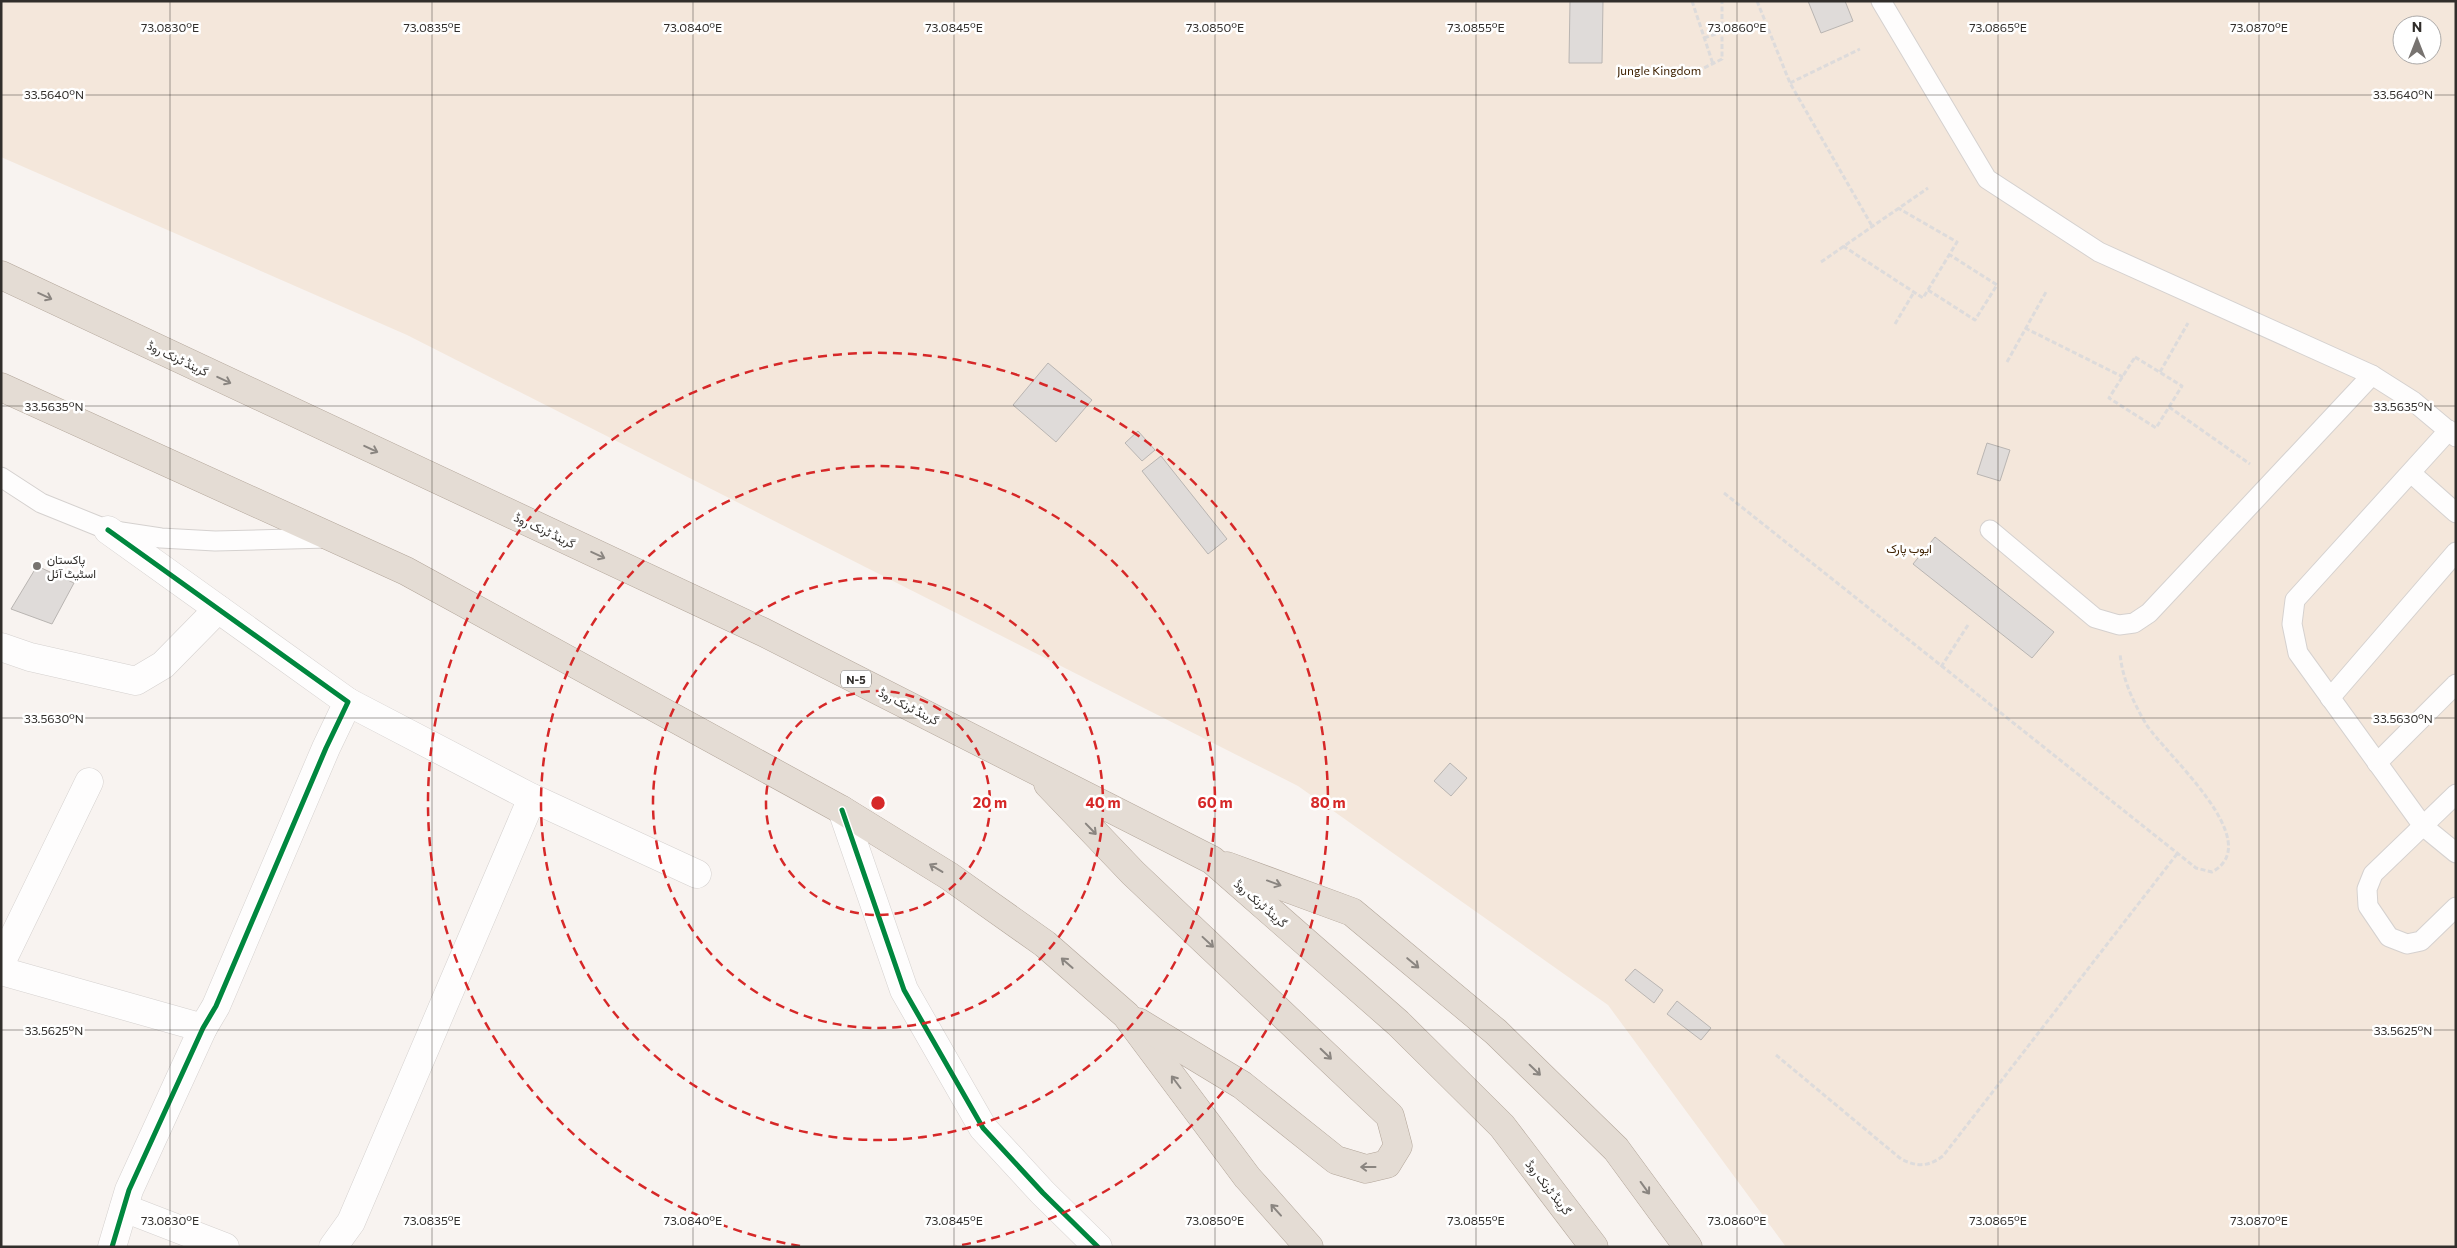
<svg xmlns="http://www.w3.org/2000/svg" width="2457" height="1248" viewBox="0 0 2457 1248" font-family="Commissioner,Vazirmatn,sans-serif">
<style>
.green{fill:#f4e7db;fill-rule:evenodd}
.building{fill:#dfdbd9;stroke:#b9b5b2}
.lines{fill:none;stroke-linecap:round;stroke-linejoin:round}
.service-casing{stroke:#d5d1cf;stroke-width:21}
.minor-casing{stroke:#d5d1cf;stroke-width:29}
.trunk-casing{stroke:#b2a599;stroke-width:29}
.path{stroke:#dddbdb;stroke-width:3;stroke-dasharray:5 2.5;stroke-linecap:butt}
.service{stroke:#fefdfd;stroke-width:19}
.minor{stroke:#fefdfd;stroke-width:28}
.trunk{stroke:#e4dcd4;stroke-width:28}
.cycleway-casing{stroke:#fff;stroke-width:8}
.cycleway{stroke:#00873e;stroke-width:5}
.oneway{stroke:#8a8580}
.ticks{fill:none;stroke:#312e2b;stroke-width:1;stroke-opacity:0.45}
.ring{fill:none;stroke:#d62828;stroke-width:2.5;stroke-dasharray:9 6}
.poi-dot{fill:#777370;stroke:#fff;stroke-width:2}
.labels{text-anchor:middle;dominant-baseline:central;stroke-width:5;stroke-linejoin:round;paint-order:stroke}
.shield{fill:#fff;stroke:#6f6d6b;stroke-width:1}
.shield-label{font-size:11px;font-weight:bold;fill:#312e2b}
.park-label{font-size:12px;fill:#3e2100;stroke:#fff}
.street-label{font-size:12px;fill:#312e2b;stroke:#fff}
.poi-label{font-size:12px;fill:#312e2b;stroke:#fff;text-anchor:start}
.ticks-label{font-size:12px;text-anchor:middle;fill:#312e2b;stroke:#fff;stroke-width:5;stroke-linejoin:round;paint-order:stroke}
.centre{fill:#d62828;stroke:#fff;stroke-width:2.5}
.ring-label{font-size:15px;text-anchor:middle;font-weight:bold;fill:#d62828;stroke:#fff;stroke-width:5;stroke-linejoin:round;paint-order:stroke}
</style>
<rect width="100%" height="100%" fill="#f8f3f0"/>
<path class="green" d="M1,1H2456V1247H1786L1608,1005L1298,786L407,335L1,157ZM2402,25H2432V55H2402Z"/>
<g class="building">
<path d="M1570,1H1603L1602,63H1569Z"/>
<path d="M1808,1H1845L1853,21L1821,33Z"/>
<path d="M1048,363L1092,400L1056,442L1013,405Z"/>
<path d="M1138,431L1155,450L1142,461L1125,443Z"/>
<path d="M1987,443L2010,450L2000,481L1977,474Z"/>
<path d="M1161,456L1227,539L1208,554L1142,471Z"/>
<path d="M1935,537L2054,632L2032,658L1913,564Z"/>
<path d="M37,566L74,583L52,624L11,609Z"/>
<path d="M1450,763L1467,778L1451,796L1434,781Z"/>
<path d="M1635,969L1663,990L1654,1003L1625,980Z"/>
<path d="M1677,1001L1711,1028L1701,1040L1667,1014Z"/>
</g>
<g class="lines">
<g class="service-casing">
<g id="service">
<path d="M1881,1L1987,179L2099,252L2372,375L2413,401L2456,437"/>
<path d="M2449,430L2295,600L2292,624L2298,653L2423,826L2456,853"/>
<path d="M2411,473L2456,513"/>
<path d="M1,477L41,503L108,530L161,538L215,541L327,538"/>
<path d="M1990,530L2095,618L2119,625L2134,623L2149,613L2372,375"/>
<path d="M2330,698L2456,552"/>
<path d="M2377,763L2456,684"/>
<path d="M2456,794L2373,874L2367,889L2368,906L2389,937L2407,944L2421,941L2456,907"/>
</g>
</g>
<g class="minor-casing">
<g id="minor">
<path d="M108,530L348,702L326,748L216,1006L203,1028L129,1190L112,1247"/>
<path d="M1,647L30,657L136,681L163,665L218,609"/>
<path d="M348,702L532,798L697,874"/>
<path d="M842,810L904,990L983,1128L1043,1193L1098,1247"/>
<path d="M1,963L89,782"/>
<path d="M1,971L203,1028"/>
<path d="M124,1208L225,1247"/>
<path d="M333,1247L351,1222L532,798"/>
</g>
</g>
<g class="trunk-casing">
<g id="trunk">
<path d="M1,275L763,632L1212,860L1398,1023L1502,1126L1594,1247"/>
<path d="M1,387L406,571L842,810L949,876L1045,944L1126,1015L1247,1177L1309,1247"/>
<path d="M1048,784L1133,873L1390,1116L1398,1146L1387,1164L1366,1169L1336,1160L1242,1085L1138,1022"/>
<path d="M1227,866L1352,912L1496,1032L1616,1149L1688,1247"/>
</g>
</g>
<g class="path">
<path d="M1692,1L1713,64"/>
<path d="M1757,1L1790,83L1872,226"/>
<path d="M1704,38L1722,32"/>
<path d="M1684,78L1722,59V1"/>
<path d="M1790,83L1860,49"/>
<path d="M1843,246L1923,298L1957,242L1898,208"/>
<path d="M1821,262L1928,188"/>
<path d="M1928,290L1975,320L1997,285L1950,255"/>
<path d="M1895,324L1914,292"/>
<path d="M2025,328L2123,377"/>
<path d="M2135,357L2182,386L2156,428L2109,398Z"/>
<path d="M2007,362L2046,292"/>
<path d="M2160,372L2188,323"/>
<path d="M2169,407L2250,464"/>
<path d="M1724,493L2196,868L2212,872C2268,842 2165,754 2146,724C2133,702 2122,678 2120,653"/>
<path d="M1941,667L1968,625"/>
<path d="M1776,1055L1901,1159C1917,1167 1928,1167 1943,1156L2177,854"/>
</g>
<use href="#service" class="service"/>
<use href="#minor" class="minor"/>
<use href="#trunk" class="trunk"/>
<g class="cycleway-casing">
<g id="cycleway">
<path d="M108,530L348,702L326,748L216,1006L203,1028L129,1190L112,1247"/>
<path d="M842,810L904,990L983,1128L1043,1193L1098,1247"/>
</g>
</g>
<use href="#cycleway" class="cycleway"/>
</g>
<defs><path id="oneway-shaft" d="M-6 0H5M1.5-3L5.5 0L1.5 3" fill="none" stroke-width="1.6" stroke-linecap="round" stroke-linejoin="round" transform="scale(1.25)"/></defs>
<g class="oneway">
<use href="#oneway-shaft" transform="translate(45 296) rotate(25)"/>
<use href="#oneway-shaft" transform="translate(224 380) rotate(25)"/>
<use href="#oneway-shaft" transform="translate(371 449) rotate(25)"/>
<use href="#oneway-shaft" transform="translate(598 555) rotate(25)"/>
<use href="#oneway-shaft" transform="translate(1091 829) rotate(46)"/>
<use href="#oneway-shaft" transform="translate(936 868) rotate(-149)"/>
<use href="#oneway-shaft" transform="translate(1274 883) rotate(20)"/>
<use href="#oneway-shaft" transform="translate(1208 942) rotate(43)"/>
<use href="#oneway-shaft" transform="translate(1067 963) rotate(-139)"/>
<use href="#oneway-shaft" transform="translate(1413 963) rotate(40)"/>
<use href="#oneway-shaft" transform="translate(1326 1054) rotate(44)"/>
<use href="#oneway-shaft" transform="translate(1535 1070) rotate(44)"/>
<use href="#oneway-shaft" transform="translate(1176 1082) rotate(-127)"/>
<use href="#oneway-shaft" transform="translate(1368 1167) rotate(180)"/>
<use href="#oneway-shaft" transform="translate(1645 1188) rotate(54)"/>
<use href="#oneway-shaft" transform="translate(1276 1210) rotate(-132)"/>
</g>
<path class="ticks" d="M170,1V1247M432,1V1247M693,1V1247M954,1V1247M1215,1V1247M1476,1V1247M1737,1V1247M1998,1V1247M2259,1V1247M1,95H2456M1,406H2456M1,718H2456M1,1030H2456"/>
<g class="ring">
<circle cx="878" cy="803" r="112"/>
<circle cx="878" cy="803" r="225"/>
<circle cx="878" cy="803" r="337"/>
<path d="M800 1246A450 450 0 1 1 956 1246"/>
</g>
<circle class="poi-dot" cx="37" cy="566" r="5"/>
<g class="labels">
<rect class="shield" x="841" y="670.5" width="30" height="17" rx="4"/>
<g class="shield-label">
<text x="856" y="679">N-5</text>
</g>
<g class="park-label">
<text x="1659" y="70">Jungle Kingdom</text>
<text x="1909" y="548">ایوب پارک</text>
</g>
<g class="street-label">
<text transform="translate(178 358) rotate(25)">گرینڈ ٹرنک روڈ</text>
<text transform="translate(545 530) rotate(25)">گرینڈ ٹرنک روڈ</text>
<text transform="translate(909 706) rotate(27)">گرینڈ ٹرنک روڈ</text>
<text transform="translate(1261 903) rotate(41)">گرینڈ ٹرنک روڈ</text>
<text transform="translate(1549 1187) rotate(52)">گرینڈ ٹرنک روڈ</text>
</g>
<g class="poi-label">
<text x="47" y="559">پاکستان<tspan x="47" dy="14">اسٹیٹ آئل</tspan></text>
</g>
</g>
<g class="ticks-label">
<text x="170" y="32">73.0830°E</text>
<text x="432" y="32">73.0835°E</text>
<text x="693" y="32">73.0840°E</text>
<text x="954" y="32">73.0845°E</text>
<text x="1215" y="32">73.0850°E</text>
<text x="1476" y="32">73.0855°E</text>
<text x="1737" y="32">73.0860°E</text>
<text x="1998" y="32">73.0865°E</text>
<text x="2259" y="32">73.0870°E</text>
<text x="54" y="99">33.5640°N</text>
<text x="2403" y="99">33.5640°N</text>
<text x="54" y="411">33.5635°N</text>
<text x="2403" y="411">33.5635°N</text>
<text x="54" y="723">33.5630°N</text>
<text x="2403" y="723">33.5630°N</text>
<text x="54" y="1035">33.5625°N</text>
<text x="2403" y="1035">33.5625°N</text>
<text x="170" y="1225">73.0830°E</text>
<text x="432" y="1225">73.0835°E</text>
<text x="693" y="1225">73.0840°E</text>
<text x="954" y="1225">73.0845°E</text>
<text x="1215" y="1225">73.0850°E</text>
<text x="1476" y="1225">73.0855°E</text>
<text x="1737" y="1225">73.0860°E</text>
<text x="1998" y="1225">73.0865°E</text>
<text x="2259" y="1225">73.0870°E</text>
</g>
<circle cx="878" cy="803" r="8" class="centre"/>
<g class="ring-label">
<text x="990" y="808">20 m</text>
<text x="1103" y="808">40 m</text>
<text x="1215" y="808">60 m</text>
<text x="1328" y="808">80 m</text>
</g>
<rect width="2457" height="1248" fill="none" stroke="#312e2b" stroke-width="5"/>
<g transform="translate(2417 40)"><circle r="24" fill="#ffffff" stroke="#adabaa"/>
<path d="M0-4L9 19L0 12L-9 19Z" fill="#777370"/>
<text y="-8" font-size="14" font-weight="bold" text-anchor="middle" fill="#312e2b">N</text>
</g>
</svg>
